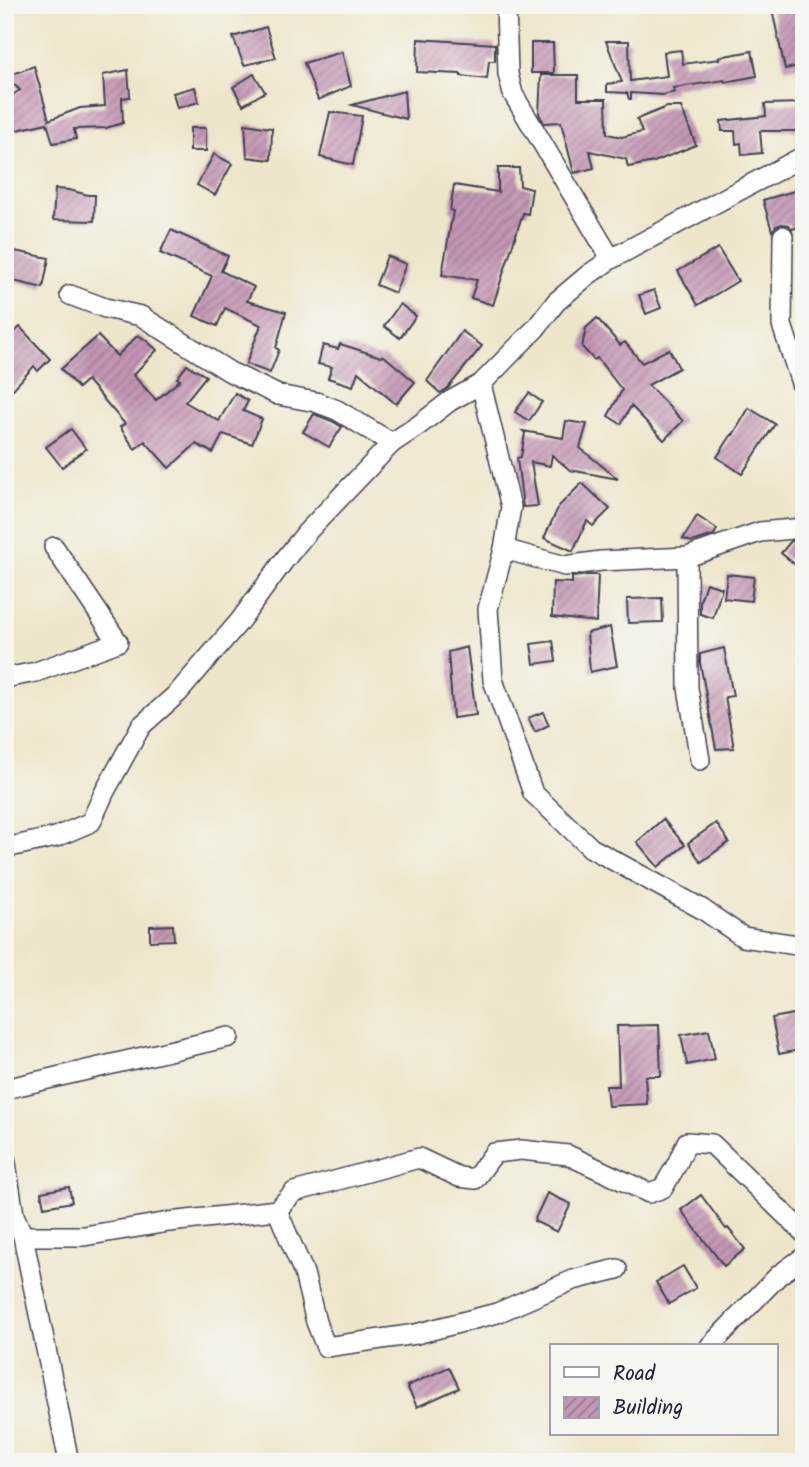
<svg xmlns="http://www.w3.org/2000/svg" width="809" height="1467" viewBox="0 0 809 1467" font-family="Kalam,sans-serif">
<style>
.building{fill:url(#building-hatch)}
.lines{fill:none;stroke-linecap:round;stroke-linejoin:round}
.minor-casing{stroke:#413f51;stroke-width:22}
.minor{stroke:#fff;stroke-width:19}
</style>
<defs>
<pattern id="building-hatch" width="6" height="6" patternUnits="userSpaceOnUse" patternTransform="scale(1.75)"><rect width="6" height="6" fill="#c396b3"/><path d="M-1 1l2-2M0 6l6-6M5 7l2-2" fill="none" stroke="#9e7a93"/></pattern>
</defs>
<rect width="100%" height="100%" fill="#f6f6f2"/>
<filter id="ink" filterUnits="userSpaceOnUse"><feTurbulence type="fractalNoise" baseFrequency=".0143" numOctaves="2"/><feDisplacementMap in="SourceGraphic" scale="14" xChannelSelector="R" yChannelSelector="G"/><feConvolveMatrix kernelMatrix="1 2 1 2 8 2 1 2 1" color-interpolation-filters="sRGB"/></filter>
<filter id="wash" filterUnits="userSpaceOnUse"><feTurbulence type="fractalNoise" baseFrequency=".00686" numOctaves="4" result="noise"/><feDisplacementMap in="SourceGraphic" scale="28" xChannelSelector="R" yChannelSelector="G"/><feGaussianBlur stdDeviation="1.57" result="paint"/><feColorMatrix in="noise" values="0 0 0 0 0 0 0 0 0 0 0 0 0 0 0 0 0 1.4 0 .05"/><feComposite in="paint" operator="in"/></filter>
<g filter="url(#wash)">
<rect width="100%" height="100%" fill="#eee6cb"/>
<g id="blocks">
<g class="building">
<path d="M771,5H804V65L785,69Z"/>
<path d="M266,27L276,58L244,65L233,37Z"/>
<path d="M418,39L495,44V61H489L487,79L461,76V74L417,72Z"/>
<path d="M606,41H629L630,81L667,76L664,52L681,50L683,64L720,59L719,57L752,51L757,76L725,82L724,80L673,88L675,92L663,95L631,93V99H629L627,93L607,92V84L622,82Z"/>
<path d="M531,43H553L554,73H531Z"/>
<path d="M342,52L351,86L318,100L304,63Z"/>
<path d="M34,66L49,120L80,108L105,106L103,75L128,70L130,97L122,98L123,123L106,128L74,129L76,139L53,143L47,123L17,130L5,113V100L20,90L5,77Z"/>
<path d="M254,74L265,92L243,105L233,87Z"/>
<path d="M541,75H578V99H606L607,134L622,137L642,132L637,119L667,107H681L696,145L654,162L628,167L626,159L590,151L594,168L574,173L561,122L544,123L539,114Z"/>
<path d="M195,87L199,102L177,108L173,93Z"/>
<path d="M404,91L406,119L352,105Z"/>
<path d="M804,103V131H760L762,153L742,155L741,143L736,144L735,131H722L721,121L766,116L765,104Z"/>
<path d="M330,112L362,116L353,165L320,157Z"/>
<path d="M245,124L272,128L271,160L247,157Z"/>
<rect x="190" y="128" width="16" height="23"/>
<path d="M214,154L232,164L215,195L197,185Z"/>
<path d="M498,168H519L520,186L532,189L528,214L523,213L493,305L471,298L477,280L442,275L453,211L450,210L454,185L498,192Z"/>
<path d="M55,189L69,190L88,195H95L94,221L53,220Z"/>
<path d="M801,189L804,197V216L800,227L792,229L789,225L782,224L776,226L772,231L763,200Z"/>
<path d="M171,230L228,256L221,271L254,287L247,301L286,312L276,348L279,350L270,373L246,364L261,325L225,308L217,326L194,316L212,276L160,253Z"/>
<path d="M718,248L738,281L698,305L678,271Z"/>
<path d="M5,249L49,258L43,288L5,279Z"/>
<path d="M387,256L406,264L395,293L376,285Z"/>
<path d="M654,290L661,308L646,314L639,295Z"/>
<path d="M400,304L416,316L400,338L384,326Z"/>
<path d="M597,318L620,345L625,342L642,363L669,349L679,368L648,385L683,421L664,440L631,406L621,424L608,416L622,390L597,358L594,360L582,347L586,328Z"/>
<path d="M20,327L50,359L38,371L34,366L5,398V350L12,343L8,338Z"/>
<path d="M462,331L482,346L448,388L440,393L427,381Z"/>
<path d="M138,335L147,341L157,350L133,375L156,400L180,380L177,378L187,365L206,376L185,402L219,421L235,393L248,401L243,411L262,419L252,444L223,434L213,453L196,444L169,468L145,441L135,449L120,427L125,424L87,380L78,388L61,369L98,336L117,356Z"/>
<path d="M340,344L381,357L383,355L415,382L396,404L358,372L353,386L328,378L332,367L318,364L323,345L338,349Z"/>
<path d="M529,393L542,402L529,421L515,412Z"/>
<path d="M749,408L775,424L742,474L717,457L732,434L733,435Z"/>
<path d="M314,414L332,421L342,427L329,447L303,432Z"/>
<path d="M566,421L587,424L580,448L618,479L570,470L552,455L550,466L531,462L538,506L523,507L517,458L521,457L525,433L523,431L563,438Z"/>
<path d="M71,429L86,449L62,467L46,447Z"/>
<path d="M582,483L610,509L593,526L587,521L573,551L544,538L559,506Z"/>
<path d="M697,516L717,529L714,535L692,542L683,539Z"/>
<path d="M804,540V572L781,553L791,541Z"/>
<path d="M727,574L754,577L751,601L724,598Z"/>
<path d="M589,575H598L596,622L552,617L553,582L572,583V577Z"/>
<path d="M706,583L722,588L713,618L700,614V601Z"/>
<path d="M662,598L663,622L628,623L627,599Z"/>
<path d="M610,627L617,666L590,672L587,633Z"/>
<path d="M553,641L556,661L534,664L531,644Z"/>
<path d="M467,647L476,715L453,718L448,652Z"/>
<path d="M724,648L733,696L725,697L734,748L716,749L700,663V654Z"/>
<path d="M543,712L549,725L535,732L528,718Z"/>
<path d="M663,819L685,845L658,867L637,842Z"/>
<path d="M716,823L729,842L701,862L688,843Z"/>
<path d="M173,925L174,940L150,941V926Z"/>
<path d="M804,1012V1049L779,1054L772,1018Z"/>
<path d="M659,1025L661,1076H645L647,1104L608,1106L606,1086H619L617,1026Z"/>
<path d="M709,1030L715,1059L687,1065L681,1035Z"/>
<path d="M69,1187L72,1202L44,1207L41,1192Z"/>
<path d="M547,1193L571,1204L557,1232L534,1221Z"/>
<path d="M701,1195L726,1229L728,1228L745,1249L724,1266L681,1210Z"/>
<path d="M683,1266L696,1288L669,1304L656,1282Z"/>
<path d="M449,1367L459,1388L417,1407L407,1386Z"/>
</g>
</g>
</g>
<g filter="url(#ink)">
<use href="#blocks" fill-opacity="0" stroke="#413f51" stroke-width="2"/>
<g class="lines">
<g class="minor-casing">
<g id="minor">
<path d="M506,5L508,74L513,94L611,259"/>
<path d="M783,236L782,325L804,392"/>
<path d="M70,295L105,308L141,316L230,372L278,395L316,402L337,410L392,443"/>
<path d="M481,384L511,507L504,549L488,609L493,680L533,793L591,848L702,909L743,937L804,946"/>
<path d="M504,549L565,566L601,561L687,557L760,532L804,528"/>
<path d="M687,557L688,688L700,760"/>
<path d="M5,678L36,672L118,642L54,547"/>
<path d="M5,848L56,837L91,822L104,793L141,726L178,693L239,622L286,558L307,532L392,443L419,425L450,401L481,384L536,328L556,302L588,275L611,259L804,156"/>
<path d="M5,1089L229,1037"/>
<path d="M5,1157L14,1215L23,1236L69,1462"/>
<path d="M277,1210L304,1273L316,1322L326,1347L416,1334L497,1313L573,1280L617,1269"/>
<path d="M23,1236H84L169,1222L277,1210L294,1192L419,1158L459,1177L475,1179L494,1153L521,1150L568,1155L649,1193L663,1188L677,1164L687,1142L712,1144L804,1233"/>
<path d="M710,1346L779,1275L804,1257"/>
</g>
</g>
<use href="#minor" class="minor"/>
</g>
</g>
<rect width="809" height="1467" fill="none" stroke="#f6f6f2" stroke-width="28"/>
<rect x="550" y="1344" width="228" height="91" fill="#f6f6f2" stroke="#a1a1a9" stroke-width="2"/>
<rect x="564" y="1367" width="35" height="10" fill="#ffffff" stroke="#a1a1a9" stroke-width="2"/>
<text x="613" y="1380" font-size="21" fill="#22223b">Road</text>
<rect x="564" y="1397" width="35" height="21" fill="url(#building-hatch)" stroke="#a1a1a9" stroke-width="2"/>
<text x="613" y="1414" font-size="21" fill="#22223b">Building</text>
</svg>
